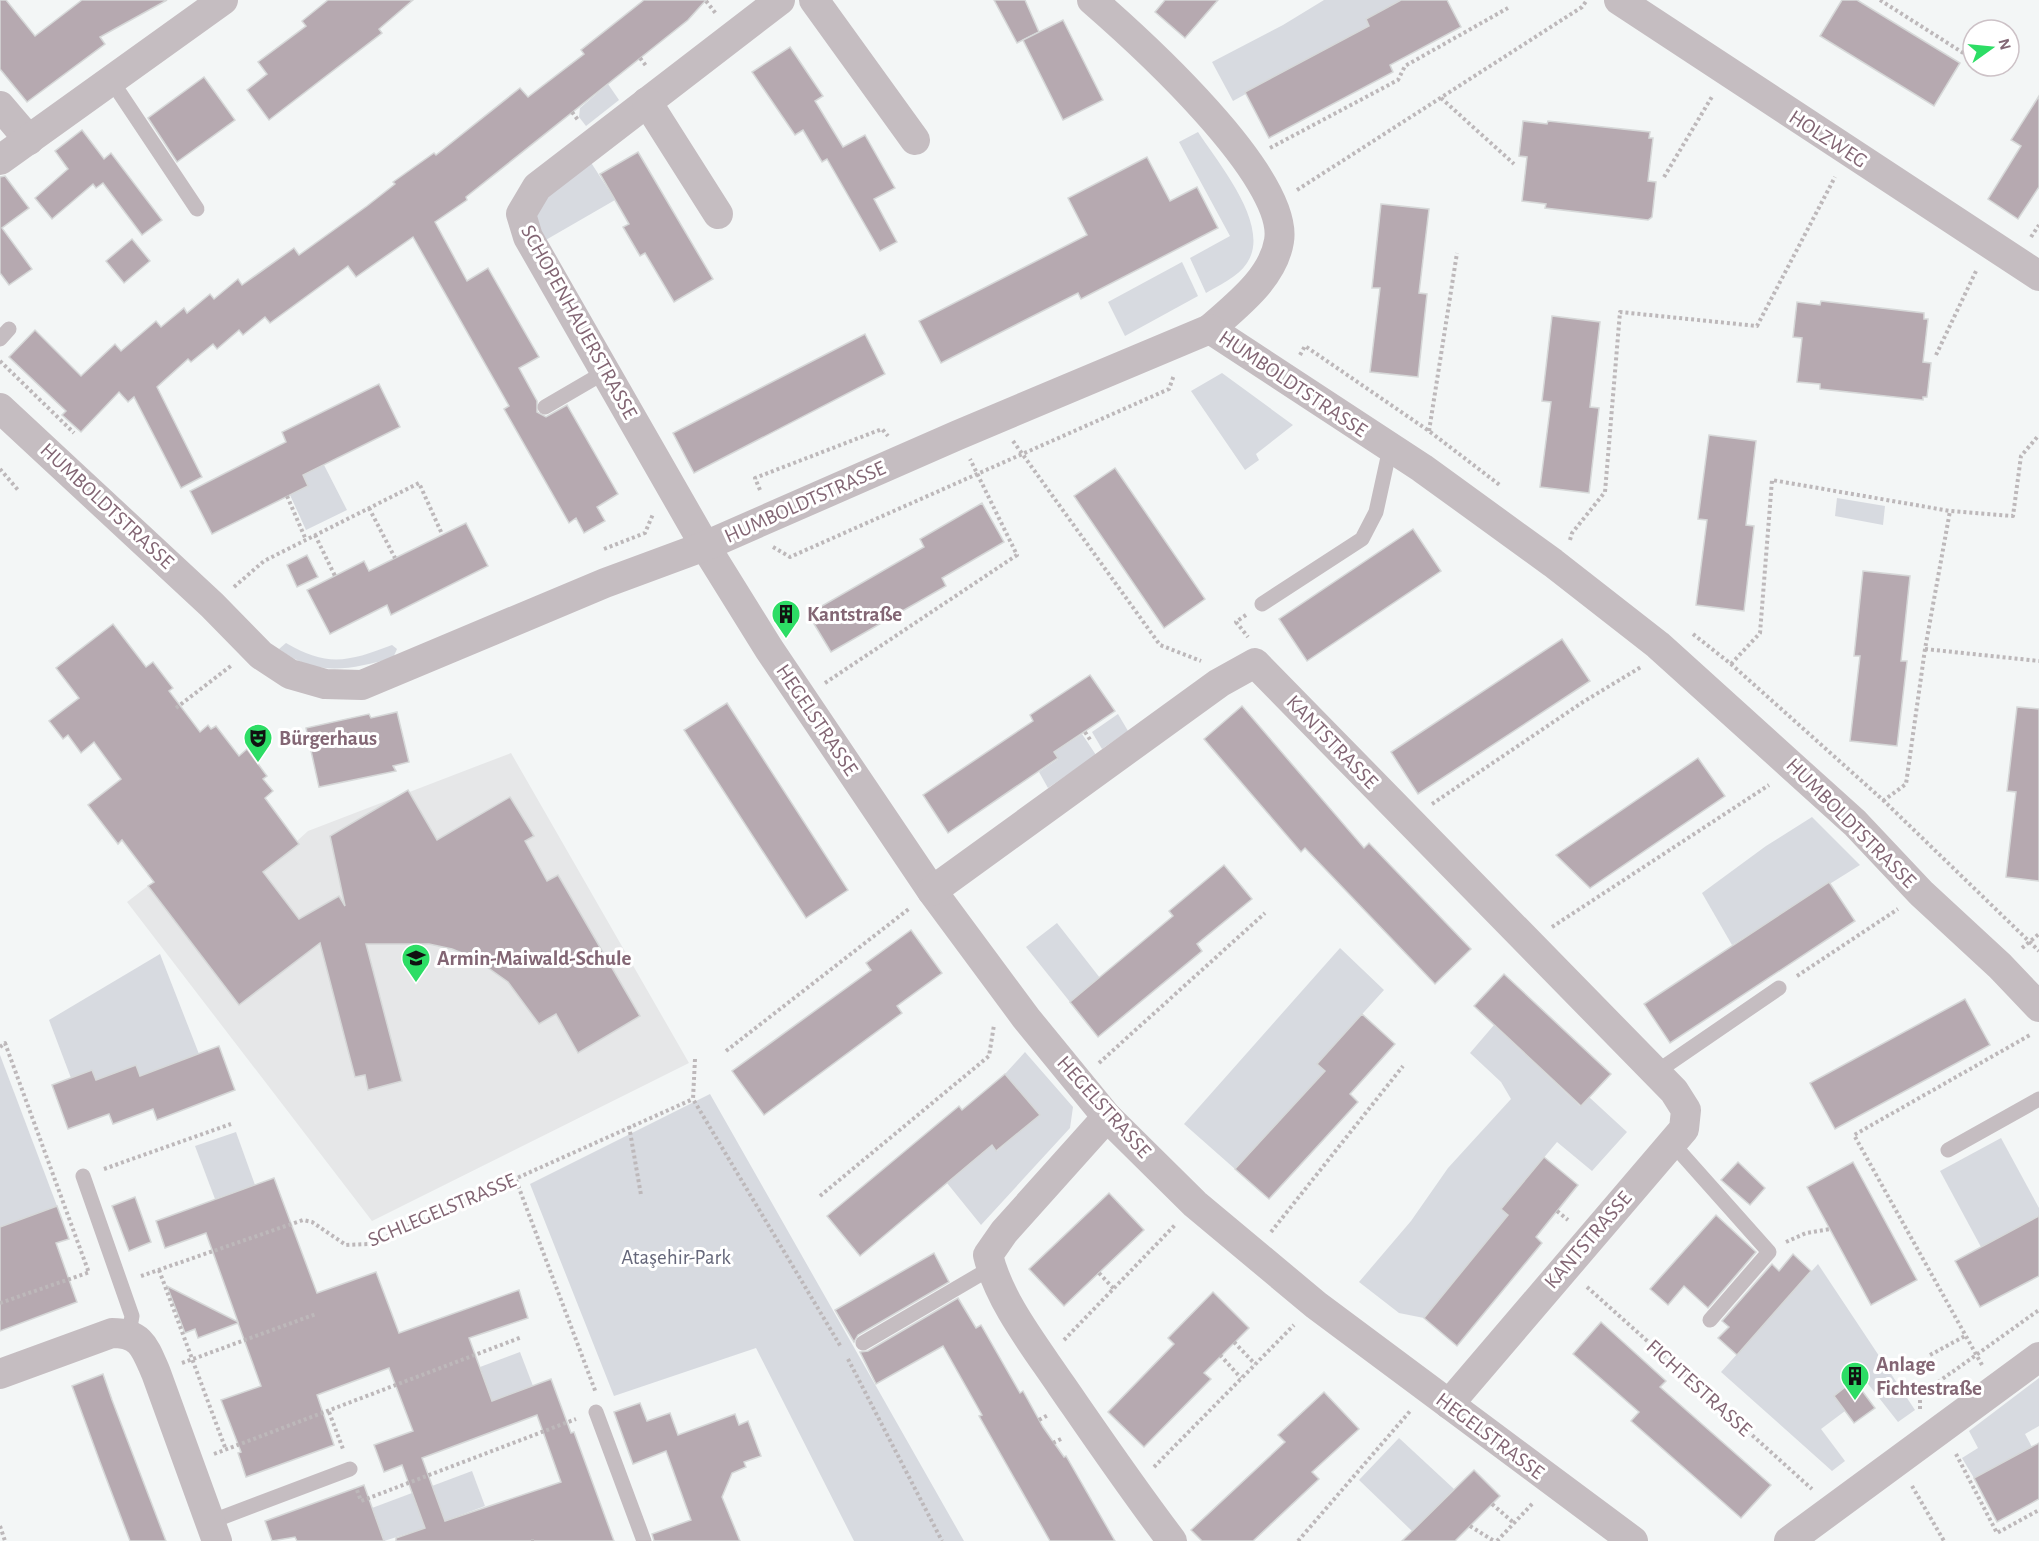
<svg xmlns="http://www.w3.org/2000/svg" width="2039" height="1541" viewBox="0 0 2039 1541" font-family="'Alegreya Sans',sans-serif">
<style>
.built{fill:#e6e7e8}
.green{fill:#d7dae0}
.building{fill:#b6a9b0;stroke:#d6d8d8;stroke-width:1.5;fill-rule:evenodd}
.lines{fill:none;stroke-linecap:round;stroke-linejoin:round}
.path{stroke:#bdb8ba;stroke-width:4;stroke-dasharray:3 3;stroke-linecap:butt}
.lane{stroke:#c5bdc1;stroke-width:15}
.street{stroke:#c5bdc1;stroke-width:30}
.labels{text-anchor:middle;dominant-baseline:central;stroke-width:6;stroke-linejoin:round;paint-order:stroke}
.street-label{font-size:21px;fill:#836674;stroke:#fff}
.poi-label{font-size:21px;font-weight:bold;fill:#836674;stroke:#fff;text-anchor:start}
.park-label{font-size:21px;fill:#65677a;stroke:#fff}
</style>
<rect width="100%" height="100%" fill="#f3f6f6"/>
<path class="built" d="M511,753L689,1063L372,1221L127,902L227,825L263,872L308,831Z"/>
<g class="green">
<path d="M1324,0H1401L1366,19L1369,26L1233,101L1212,62L1283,25Z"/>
<path d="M608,84L619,100L586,126L579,117L580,108Z"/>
<path d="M1198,132C1218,163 1272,226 1247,263C1238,277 1219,285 1206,293L1190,258L1230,236L1179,142Z"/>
<path d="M590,161L615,200L544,241C542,236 537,230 536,224C529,196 572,175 590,161Z"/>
<path d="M1182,262L1198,296L1125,336L1108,302Z"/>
<path d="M1222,373L1293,425L1256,454L1259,460L1245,470L1191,391Z"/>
<path d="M324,465L347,510L306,530L290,495L308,486L303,475Z"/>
<path d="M1837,498L1885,506L1883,525L1835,516Z"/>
<path d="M286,643C328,668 350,661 392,645L397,649L393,658C351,669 317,678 279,649Z"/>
<path d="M1118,714L1128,731L1102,749L1092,732Z"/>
<path d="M1082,734L1096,755L1048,788L1039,772L1058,759L1054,752Z"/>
<path d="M1812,817L1860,865L1732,945L1702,893L1766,846Z"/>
<path d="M1057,923L1100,978L1070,1002L1026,947Z"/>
<path d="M1340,948L1384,990L1317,1064L1325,1071L1235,1169L1184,1124Z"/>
<path d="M160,954L199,1054L140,1076L136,1065L96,1080L92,1070L71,1078L49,1020Z"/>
<path d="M1494,1025L1580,1106L1589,1097L1627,1132L1592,1171L1557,1142L1502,1208L1508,1215L1424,1318L1399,1313L1359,1282L1411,1221L1448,1168L1511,1099L1501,1082L1470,1053Z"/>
<path d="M1025,1052L1073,1107L1070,1128L981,1225L947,1183L992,1145L997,1151L1039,1115L1005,1074Z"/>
<path d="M0,1055L57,1206L0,1227Z"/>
<path d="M710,1094L964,1541H854L756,1348L614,1396L530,1184Z"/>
<path d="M236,1132L255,1185L215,1199L195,1146Z"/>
<path d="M2001,1138L2039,1208V1216L1981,1247L1940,1171Z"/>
<path d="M1818,1264L1915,1410L1898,1422L1861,1375L1834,1396L1845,1411L1821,1429L1845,1461L1832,1471L1721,1372Z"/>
<path d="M520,1352L533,1386L492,1401L480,1367Z"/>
<path d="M2039,1378V1426L2025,1434L2032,1447L1974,1478L1962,1458L1978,1448L1969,1431Z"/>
<path d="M1399,1438L1454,1489L1412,1531L1359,1480Z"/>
<path d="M472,1471L485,1506L445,1521L432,1486Z"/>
<path d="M412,1493L425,1528L384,1541L372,1508Z"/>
</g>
<g class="building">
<path d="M0,0H6L35,36L82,0H167L100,37L105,44L27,102L0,69Z"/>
<path d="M328,0H413L379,29L382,33L269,120L247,90L267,74L258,62L306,26L302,21Z"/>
<path d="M644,0H706L688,20L466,197L467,200L435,222L467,281L488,268L539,357L519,368L537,401V412L546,417L567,405L618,494L597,507L605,521L584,533L576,518L569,523L504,409L509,406L413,237L356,277L348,266L270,323L265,317L243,335L239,330L217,349L213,344L191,362L188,359L157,387L202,477L181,488L134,397L128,402L119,392L81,432L62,415L66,411L9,357L35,330L81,376L115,344L121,351L156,321L161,327L184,308L187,313L210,294L214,299L238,279L242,285L294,248L299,255L367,206L395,184L393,182L434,153L436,155L520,88L528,97L584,54L581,50Z"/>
<path d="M994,0H1025L1039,32L1017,43Z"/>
<path d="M1165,0H1218L1185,38L1155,12Z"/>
<path d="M1401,0H1447L1461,27L1390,65L1393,72L1269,138L1245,92L1369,26L1366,19Z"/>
<path d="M1842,0H1857L1960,63L1934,106L1820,36Z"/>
<path d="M1063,20L1103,100L1063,120L1023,40Z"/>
<path d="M790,47L823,96L815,101L843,147L865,135L895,188L874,199L897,242L880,251L827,159L822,162L803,130L795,135L752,72Z"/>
<path d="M204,77L235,120L177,162L148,118Z"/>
<path d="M2039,96V187L2018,219L1988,199L2021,146L2011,140Z"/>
<path d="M1523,121L1547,124L1548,121L1650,132L1649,138H1653L1648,181L1656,182L1652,217L1648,220L1545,208L1546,204L1522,201L1527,157L1519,156Z"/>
<path d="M82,130L104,159L111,153L162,220L142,235L103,183L96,188L93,184L52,219L35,198L68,169L55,151Z"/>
<path d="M638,152L713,279L674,302L645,253L640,256L623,227L629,224L600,174Z"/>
<path d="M1147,157L1170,201L1197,187L1218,228L1081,299L1078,293L941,363L919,321L1087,235L1068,198Z"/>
<path d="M5,176L29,208L2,228L32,269L9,285L0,273V177Z"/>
<path d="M1381,204L1429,209L1419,293L1427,294L1418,377L1370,372L1380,288H1372Z"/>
<path d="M132,239L150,261L124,283L106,261Z"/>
<path d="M1821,301L1924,313V319H1928L1923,362L1931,363L1927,397H1923V400L1820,389V384L1797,382L1802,338L1793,337L1797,302L1820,305Z"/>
<path d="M1552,316L1600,322L1590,407L1599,408L1589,493L1540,487L1551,402L1542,401Z"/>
<path d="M865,334L885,374L694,473L673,433Z"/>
<path d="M379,384L400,427L303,475L308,486L212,534L190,491L286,442L282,432Z"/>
<path d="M1709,435L1756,441L1746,525L1754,526L1744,611L1696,605L1707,520L1698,519Z"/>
<path d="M1115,468L1205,599L1164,628L1074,496Z"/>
<path d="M982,503L1004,542L942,578L946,586L831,652L808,614L924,547L920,539Z"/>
<path d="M466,523L488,566L391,615L387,605L330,634L307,590L364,561L369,571Z"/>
<path d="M1413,529L1441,571L1307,661L1279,619Z"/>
<path d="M307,555L318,577L297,587L287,565Z"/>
<path d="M1863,571L1910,576L1901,661H1907L1897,746L1850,741L1860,656H1854Z"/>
<path d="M113,624L146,667L153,662L173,688L169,691L200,732L208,725L211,729L216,726L239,756L247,749L267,776L263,779L273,791L265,798L299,844L263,872L299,919L339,896L345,906L330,836L408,790L437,840L510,797L534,836L525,841L547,881L558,875L640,1016L578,1053L556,1014L539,1024L508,982L474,958L452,949L429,944H366L402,1081L368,1090L365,1075L355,1077L320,943L239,1005L148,886L154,882L122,840L118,844L88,805L121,779L94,742L81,753L68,735L63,739L49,721L79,698L56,668Z"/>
<path d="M1562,639L1590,681L1418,794L1391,752Z"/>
<path d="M1090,675L1115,711L1054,752L1058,758L948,833L923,795L1033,721L1030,715Z"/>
<path d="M727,703L848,890L806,918L684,730Z"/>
<path d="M1242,706L1364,848L1369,843L1471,949L1435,984L1305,848L1301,852L1204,739Z"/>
<path d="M2017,707L2039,709V881L2006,877L2016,792L2007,791Z"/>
<path d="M397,712L409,762L393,766L396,771L319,787L306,728L369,714L371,718Z"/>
<path d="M1698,758L1725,796L1590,888L1556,855Z"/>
<path d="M1224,865L1252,899L1197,944L1202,951L1098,1037L1070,1002L1173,916L1169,911Z"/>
<path d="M1829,882L1855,921L1670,1043L1644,1004Z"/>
<path d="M911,930L942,973L897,1006L902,1013L764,1115L732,1071L871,970L866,963Z"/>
<path d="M1504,974L1611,1074L1581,1106L1474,1006Z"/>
<path d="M1965,999L1990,1045L1835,1129L1810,1083Z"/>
<path d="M1362,1014L1395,1044L1350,1094L1358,1102L1269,1199L1235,1169L1325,1071L1317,1064Z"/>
<path d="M219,1046L235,1090L157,1120L153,1109L113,1124L109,1114L68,1129L52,1085L92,1070L96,1080L136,1065L140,1076Z"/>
<path d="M1005,1074L1040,1115L996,1151L992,1145L860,1256L827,1216L959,1106L962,1110Z"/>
<path d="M1544,1157L1578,1185L1536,1237L1542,1243L1457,1346L1424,1318L1508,1215L1501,1209Z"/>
<path d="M1738,1162L1765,1188L1750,1205L1721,1180Z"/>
<path d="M1853,1162L1917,1280L1871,1305L1807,1187Z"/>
<path d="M274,1178L317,1293L376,1272L399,1333L519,1290L528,1318L469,1338L492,1401L551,1379L571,1433L574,1432L614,1541H396V1538L425,1528L402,1465L384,1472L374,1445L413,1431L389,1368L317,1395L334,1445L246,1477L238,1453L241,1452L221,1400L261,1386L238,1323L198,1338L195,1329L185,1333L167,1286L238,1322L206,1233L165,1248L156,1221ZM537,1415L561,1482L445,1521L422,1458Z"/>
<path d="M1109,1193L1144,1230L1064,1306L1029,1269Z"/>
<path d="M135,1197L151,1242L129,1251L112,1206Z"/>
<path d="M57,1206L69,1239L56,1243L77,1302L0,1331V1227Z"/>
<path d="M1716,1215L1756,1252L1708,1308L1684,1286L1668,1305L1650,1289Z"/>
<path d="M2039,1216V1276L1980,1307L1955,1261Z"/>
<path d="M934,1253L949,1282L858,1335L854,1342L835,1310Z"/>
<path d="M1793,1254L1811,1271L1737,1355L1718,1338L1729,1327L1722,1321L1772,1264L1779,1271Z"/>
<path d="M1213,1292L1249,1328L1204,1373L1211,1379L1144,1447L1108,1412L1174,1344L1168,1338Z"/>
<path d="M958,1298L976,1328L981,1325L1020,1393L1023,1391L1043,1427L1064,1457L1066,1456L1115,1541H1050L979,1416L982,1415L943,1346L876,1384L860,1352L868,1351Z"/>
<path d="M1601,1322L1666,1381L1660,1387L1771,1485L1741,1518L1631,1421L1639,1412L1573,1354Z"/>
<path d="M103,1374L112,1400L166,1541H130L100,1462L72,1386Z"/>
<path d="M1854,1380L1875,1408L1854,1423L1834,1396Z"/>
<path d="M1324,1392L1359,1429L1312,1472L1319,1479L1253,1541H1202L1191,1530L1285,1442L1278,1435Z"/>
<path d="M640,1403L647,1421L670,1413L678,1435L735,1414L739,1425L748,1421L761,1456L744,1462L746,1467L732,1473L722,1497L740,1541H654L652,1534L691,1520L666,1451L633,1464L614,1412Z"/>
<path d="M2039,1443V1499L1997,1522L1974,1478Z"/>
<path d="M1474,1470L1500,1496L1455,1541H1402Z"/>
<path d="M364,1485L384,1541H297L295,1537L272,1541L265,1521Z"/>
</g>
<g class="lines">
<g class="path">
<path d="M1880,0L1968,56"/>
<path d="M706,1L717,15"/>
<path d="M640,58L647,67"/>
<path d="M1441,98L1514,164"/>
<path d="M572,112L578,120"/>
<path d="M1270,148L1398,80L1405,66L1508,8"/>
<path d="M1664,177L1713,95"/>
<path d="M1297,190L1582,7L1587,0"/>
<path d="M2031,237L2039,225"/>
<path d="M1300,355L1305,346L1429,431L1501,486"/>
<path d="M1936,355L1977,269"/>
<path d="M0,361L74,433"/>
<path d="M1429,431L1457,253"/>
<path d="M1013,441L1160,645L1201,661"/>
<path d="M0,469L18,490"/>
<path d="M760,490L755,478L882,429L888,436"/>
<path d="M287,496L306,540"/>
<path d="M369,508L395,558"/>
<path d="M315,535L335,576"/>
<path d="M1570,540L1572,533L1605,492L1620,312L1757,326L1835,177"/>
<path d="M773,547L790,557L1169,389L1174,375"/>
<path d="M604,549L645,533L653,514"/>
<path d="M234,587L264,561L419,483L442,534"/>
<path d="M1246,615L1236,622L1248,637"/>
<path d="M1693,634L1731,664L1884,801L2039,951"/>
<path d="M1925,649L2039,661"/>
<path d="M1731,664L1760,633L1772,480L1950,511L2013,516L2021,456L2039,435"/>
<path d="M825,683L1017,555L970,459"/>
<path d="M176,708L232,665"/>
<path d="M1085,732L1091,741"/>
<path d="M1883,801L1906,784L1925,649L1950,511"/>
<path d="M1432,804L1583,702L1641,667"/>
<path d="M1552,927L1769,785"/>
<path d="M2022,948L2039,934"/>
<path d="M1797,976L1898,909"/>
<path d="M0,1047L5,1043L89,1273"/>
<path d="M726,1051L910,908"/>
<path d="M695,1059L693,1099L841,1347"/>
<path d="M1099,1063L1265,913"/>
<path d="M629,1126L641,1195"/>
<path d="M104,1169L231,1124"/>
<path d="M516,1180L596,1393"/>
<path d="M820,1196L989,1056L994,1025"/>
<path d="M1557,1211L1568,1220"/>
<path d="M1271,1232L1403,1066"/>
<path d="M1786,1242L1806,1233L1830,1229"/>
<path d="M159,1270L226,1450"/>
<path d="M1099,1273L1114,1289"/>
<path d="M141,1276L303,1220L312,1222L346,1245L370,1244L693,1099"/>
<path d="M1587,1287L1812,1489"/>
<path d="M0,1303L90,1272"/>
<path d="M1064,1340L1175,1225"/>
<path d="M1234,1342L1255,1364"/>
<path d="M1220,1355L1241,1378"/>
<path d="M1930,1355L1965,1336"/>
<path d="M848,1359L942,1541"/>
<path d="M182,1363L316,1314"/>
<path d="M1982,1365L1854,1135L2030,1035"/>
<path d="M1920,1409V1395L2039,1310"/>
<path d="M329,1412L343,1449"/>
<path d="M1039,1420L1048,1415"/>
<path d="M1053,1443L1063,1438"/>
<path d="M214,1454L522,1337"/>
<path d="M1956,1454L1997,1533L2039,1510"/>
<path d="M1154,1467L1294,1325"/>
<path d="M1912,1486L1944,1541"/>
<path d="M357,1490L361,1501L576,1419"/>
<path d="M1492,1504L1514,1523"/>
<path d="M0,1526L5,1541"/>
<path d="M1470,1526L1494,1541"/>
<path d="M531,1541H537"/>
<path d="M1298,1541L1411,1410"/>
<path d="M1497,1541L1533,1503"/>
</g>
<g class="lane">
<path d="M111,80L197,209"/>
<path d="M0,339L9,329"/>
<path d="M545,407L605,372"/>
<path d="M1262,604L1362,539L1376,512L1390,448"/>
<path d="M1655,1073L1779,988"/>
<path d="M1672,1143L1769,1252L1710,1320"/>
<path d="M1948,1150L2039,1099"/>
<path d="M83,1176L132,1316L129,1333"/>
<path d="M863,1343L991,1268"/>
<path d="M596,1412L644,1541"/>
<path d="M210,1522L350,1469"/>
</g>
<g class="street">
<path d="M780,0L537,187L521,214L528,237L705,546L769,649L932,891L1026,1018L1107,1117L1195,1204L1316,1305L1633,1541"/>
<path d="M814,0L915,140"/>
<path d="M1092,0C1138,40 1290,177 1279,241C1273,278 1237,305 1210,329"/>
<path d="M1619,0L2039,276"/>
<path d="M647,102L718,214"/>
<path d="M0,106L29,140"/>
<path d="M0,160L223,0"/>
<path d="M0,408L212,605L261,655L290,674L325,684L362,685L605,583L705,546L958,435L1210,329L1422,468L1553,563L1658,645L1855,823L1921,893L2000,966L2039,1007"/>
<path d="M932,891L1219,683L1255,663L1674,1091L1686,1110L1684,1129L1449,1404"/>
<path d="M1107,1117L1004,1232L988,1255C999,1301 1034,1345 1061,1385C1097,1437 1133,1490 1172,1541"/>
<path d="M0,1374L112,1333C142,1333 145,1348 156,1373L217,1541"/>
<path d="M1789,1541L2039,1357"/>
</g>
</g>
<defs>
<g id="building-pin" transform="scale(1.5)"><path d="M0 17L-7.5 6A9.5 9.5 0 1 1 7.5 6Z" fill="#2ddd65" stroke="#fff"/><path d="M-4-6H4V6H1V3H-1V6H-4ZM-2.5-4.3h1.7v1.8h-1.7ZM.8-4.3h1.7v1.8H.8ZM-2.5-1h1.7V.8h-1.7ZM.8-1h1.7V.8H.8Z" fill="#111"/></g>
<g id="theatre-pin" transform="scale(1.5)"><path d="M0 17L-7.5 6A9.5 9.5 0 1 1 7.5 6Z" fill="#2ddd65" stroke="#fff"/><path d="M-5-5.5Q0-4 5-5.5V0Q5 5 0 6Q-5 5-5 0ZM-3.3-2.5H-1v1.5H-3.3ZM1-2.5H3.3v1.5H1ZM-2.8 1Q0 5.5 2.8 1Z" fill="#111"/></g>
<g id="school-pin" transform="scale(1.5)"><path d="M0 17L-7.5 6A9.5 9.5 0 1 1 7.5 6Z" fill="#2ddd65" stroke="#fff"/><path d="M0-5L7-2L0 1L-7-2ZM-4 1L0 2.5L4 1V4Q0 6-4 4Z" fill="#111"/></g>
</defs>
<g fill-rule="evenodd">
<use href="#building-pin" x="786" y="614"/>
<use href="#theatre-pin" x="258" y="738"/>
<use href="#school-pin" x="416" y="958"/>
<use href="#building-pin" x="1855" y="1376"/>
</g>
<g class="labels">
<g class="street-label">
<text transform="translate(1828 139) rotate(33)">HOLZWEG</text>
<text transform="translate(579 322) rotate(61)">SCHOPENHAUERSTRASSE</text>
<text transform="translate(1293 384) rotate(34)">HUMBOLDTSTRASSE</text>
<text transform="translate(805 502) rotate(-24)">HUMBOLDTSTRASSE</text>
<text transform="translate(107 506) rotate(43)">HUMBOLDTSTRASSE</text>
<text transform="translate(817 720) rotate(56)">HEGELSTRASSE</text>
<text transform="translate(1332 742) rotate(46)">KANTSTRASSE</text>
<text transform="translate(1851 823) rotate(45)">HUMBOLDTSTRASSE</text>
<text transform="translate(1104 1107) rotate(48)">HEGELSTRASSE</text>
<text transform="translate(442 1210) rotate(-23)">SCHLEGELSTRASSE</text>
<text transform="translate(1588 1240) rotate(-49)">KANTSTRASSE</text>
<text transform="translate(1699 1388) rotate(42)">FICHTESTRASSE</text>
<text transform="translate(1490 1436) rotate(37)">HEGELSTRASSE</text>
</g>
<g class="poi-label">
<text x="807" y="614">Kantstraße</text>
<text x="279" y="738">Bürgerhaus</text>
<text x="437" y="958">Armin-Maiwald-Schule</text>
<text x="1876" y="1364">Anlage<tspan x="1876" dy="24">Fichtestraße</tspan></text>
</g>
<g class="park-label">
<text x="676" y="1257">Ataşehir-Park</text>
</g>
</g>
<g transform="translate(1991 48) rotate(75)"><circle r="28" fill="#ffffff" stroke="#cdc2c7" stroke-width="1.5"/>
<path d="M0-4.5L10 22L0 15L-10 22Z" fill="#2ddd65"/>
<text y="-9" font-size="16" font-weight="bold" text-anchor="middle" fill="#836674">N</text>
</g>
</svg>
